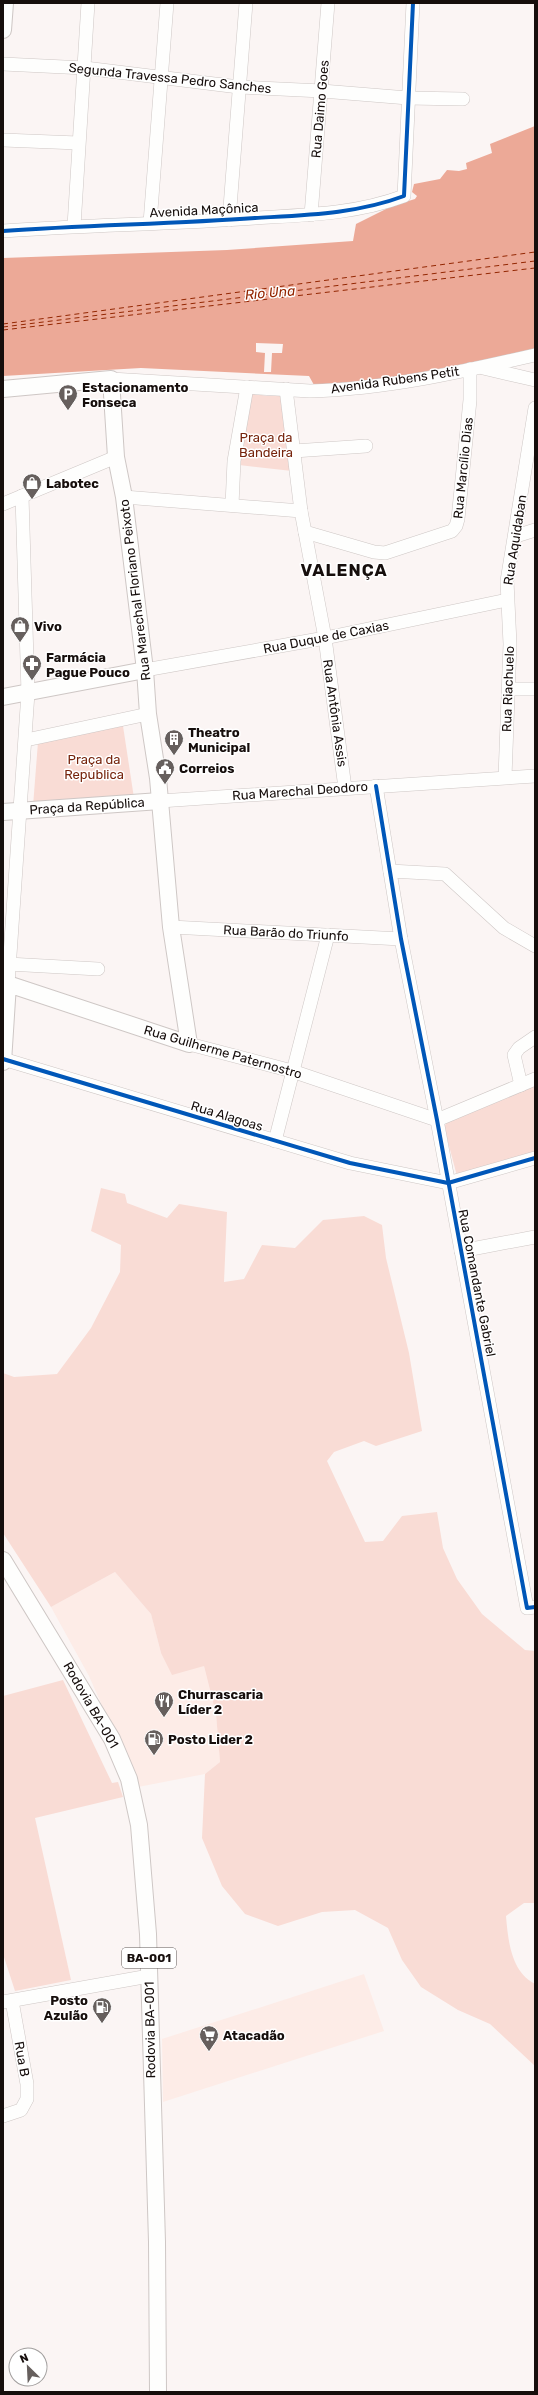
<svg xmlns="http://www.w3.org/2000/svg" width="538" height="2395" viewBox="0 0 538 2395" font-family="Rubik,sans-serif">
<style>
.built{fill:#fdece7}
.green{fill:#f9dcd5}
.water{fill:#eca997}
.pier{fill:#fbf5f4}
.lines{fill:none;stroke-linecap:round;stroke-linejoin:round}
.ferry{stroke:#932601;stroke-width:1;stroke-dasharray:5 4;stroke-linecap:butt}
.minor-casing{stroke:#cec7c5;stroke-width:14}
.major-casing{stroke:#cec7c5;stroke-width:18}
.minor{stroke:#fefefd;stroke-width:13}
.major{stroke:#fefefd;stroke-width:16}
.cycleway-casing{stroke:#fff;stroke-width:6}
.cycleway{stroke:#0057b8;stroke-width:4}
.labels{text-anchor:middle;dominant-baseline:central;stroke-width:3;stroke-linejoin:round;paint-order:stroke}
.shield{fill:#fff;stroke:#5c5655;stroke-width:1}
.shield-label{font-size:12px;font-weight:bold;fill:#160e0c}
.street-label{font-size:13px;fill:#160e0c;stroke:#fff}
.poi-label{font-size:13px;font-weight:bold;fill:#160e0c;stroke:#fff;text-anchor:start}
.park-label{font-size:13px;fill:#76240c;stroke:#fff}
.water-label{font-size:14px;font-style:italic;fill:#932601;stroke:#fff}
.district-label{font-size:17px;font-weight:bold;letter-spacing:1px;fill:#160e0c;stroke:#fff}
</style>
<rect width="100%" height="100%" fill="#fbf5f4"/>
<g class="built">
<path d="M115,1572L151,1614L161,1653L204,1666L216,1714L220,1762L205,1774L138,1787L89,1676L51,1607Z"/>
<path d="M364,1974L384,2031L163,2102L162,2039Z"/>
</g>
<g class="green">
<path d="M252,393L266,396L282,395L292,471L239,465Z"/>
<path d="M123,726L134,798L33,806L38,742Z"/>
<path d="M535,1084V1154L457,1176L444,1127L447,1122Z"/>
<path d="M101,1188L125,1194L127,1203L167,1218L179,1204L227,1212L224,1282L244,1279L262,1245L295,1248L323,1220L364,1216L382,1225L386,1258L409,1353L422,1431L376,1446L364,1441L334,1452L327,1461L365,1542L383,1541L402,1516L437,1512L443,1548L457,1579L482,1614L525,1650L535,1651V1903H524L506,1916C508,1940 511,1972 535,1984V2066L490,2024L458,2010L421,1987L402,1960L388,1928L355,1910L322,1912L278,1926L245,1914L222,1886L202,1838L205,1774L220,1762L216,1714L204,1666L172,1675L161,1653L151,1614L115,1572L51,1607L3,1533V1373L14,1377L57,1374L91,1328L120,1272L121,1245L91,1231Z"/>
<path d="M63,1680L112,1783L118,1782L123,1797L35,1818L71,1980L15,1991L3,1954V1696Z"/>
</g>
<path class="water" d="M535,126V350L346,387L314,385L309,376L141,368L3,376V258L227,250L353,241L356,224L392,206L415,199L417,196L412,192L414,184L440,179L447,170L459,171L467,169L466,163L492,153L490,144Z"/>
<path class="pier" d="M256,343L283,344L282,353H272L271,372H264L265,353L256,352Z"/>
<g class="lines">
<g class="ferry">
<path d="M3,324L535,252"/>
<path d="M3,327L535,261"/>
<path d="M3,330L535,268"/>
</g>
<g class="minor-casing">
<g id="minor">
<path d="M3,64L85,68L239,87L322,91L408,98L463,99"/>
<path d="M3,140L78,143"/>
<path d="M311,215L328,3"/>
<path d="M229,220L246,3"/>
<path d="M150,223L167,3"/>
<path d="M74,226L88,3"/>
<path d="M3,231C87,225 171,224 255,218C306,215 356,214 404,196L413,3"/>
<path d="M483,368L535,380"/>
<path d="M111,379L310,391C386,389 461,372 535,355"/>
<path d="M286,389L301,511L325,638L345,788"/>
<path d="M294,451L366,446"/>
<path d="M124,497L301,511"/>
<path d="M3,504L116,457"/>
<path d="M232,505L234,461L247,387"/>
<path d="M305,532L374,552L385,553L452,531L456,526L458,519L470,400V369"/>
<path d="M516,536L535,530"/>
<path d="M145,670L325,638L507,600"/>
<path d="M509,689H535"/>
<path d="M26,740L148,714"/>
<path d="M505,777L510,644L507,581L535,408"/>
<path d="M376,786L401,939L437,1120L527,1608L535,1607"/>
<path d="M160,801L535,776"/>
<path d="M390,871L445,874L504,928L535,946"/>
<path d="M171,927L401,939"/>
<path d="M8,964L98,969"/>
<path d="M3,982L8,984L28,693L22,496"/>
<path d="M189,1044L292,1071L437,1120L535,1079"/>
<path d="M3,1059L350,1163L448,1183L535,1158"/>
<path d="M521,1085L514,1055L519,1048L535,1037"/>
<path d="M275,1141L328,935"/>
<path d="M461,1251L535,1237"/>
<path d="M3,2002L149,1976"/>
<path d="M3,2116L21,2110L27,2099V2084L12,2001"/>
</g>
</g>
<g class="major-casing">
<g id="major">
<path d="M3,30L5,3"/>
<path d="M3,389L111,379L116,457L124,497L145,670L148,714L158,778L171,927L189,1044L8,984L3,1062"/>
<path d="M3,697L145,670"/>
<path d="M3,812L160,801"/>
<path d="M3,1560L112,1739L129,1779L139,1825L148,1934L157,2242L158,2392"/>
</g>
</g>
<use href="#minor" class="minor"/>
<use href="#major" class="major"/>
<g class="cycleway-casing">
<g id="cycleway">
<path d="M3,231C87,225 171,224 255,218C306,215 356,214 404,196L413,3"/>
<path d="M376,786L401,939L437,1120L527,1608L535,1607"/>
<path d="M3,1059L350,1163L448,1183L535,1158"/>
</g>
</g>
<use href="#cycleway" class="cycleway"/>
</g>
<defs>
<g id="parking-pin" transform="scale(1)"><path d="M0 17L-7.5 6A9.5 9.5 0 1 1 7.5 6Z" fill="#665f5d" stroke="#fff"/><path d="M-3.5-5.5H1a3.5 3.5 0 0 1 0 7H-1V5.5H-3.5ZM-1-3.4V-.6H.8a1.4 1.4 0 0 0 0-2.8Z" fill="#fff"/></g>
<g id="shop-pin" transform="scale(1)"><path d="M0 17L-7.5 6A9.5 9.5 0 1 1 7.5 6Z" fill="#665f5d" stroke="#fff"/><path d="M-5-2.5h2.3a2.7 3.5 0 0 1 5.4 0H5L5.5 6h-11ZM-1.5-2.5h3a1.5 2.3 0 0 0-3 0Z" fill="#fff"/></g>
<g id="pharmacy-pin" transform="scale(1)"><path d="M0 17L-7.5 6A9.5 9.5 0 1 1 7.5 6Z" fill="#665f5d" stroke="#fff"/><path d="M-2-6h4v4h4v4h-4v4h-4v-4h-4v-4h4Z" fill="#fff"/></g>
<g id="building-pin" transform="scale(1)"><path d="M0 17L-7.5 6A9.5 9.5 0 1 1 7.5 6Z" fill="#665f5d" stroke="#fff"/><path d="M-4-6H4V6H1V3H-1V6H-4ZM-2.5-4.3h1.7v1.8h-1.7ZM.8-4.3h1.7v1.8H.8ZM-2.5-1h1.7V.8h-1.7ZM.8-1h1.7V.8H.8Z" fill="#fff"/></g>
<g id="civic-pin" transform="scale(1)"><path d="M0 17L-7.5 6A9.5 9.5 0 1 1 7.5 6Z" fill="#665f5d" stroke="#fff"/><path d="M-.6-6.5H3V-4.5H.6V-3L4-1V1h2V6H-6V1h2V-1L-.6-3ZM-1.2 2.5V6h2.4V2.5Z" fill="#fff"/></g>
<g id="restaurant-pin" transform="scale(1)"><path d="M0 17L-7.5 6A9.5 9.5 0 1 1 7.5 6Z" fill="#665f5d" stroke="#fff"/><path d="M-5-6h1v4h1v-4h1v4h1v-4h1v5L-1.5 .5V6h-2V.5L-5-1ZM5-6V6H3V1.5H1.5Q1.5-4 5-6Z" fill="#fff"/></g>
<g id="fuel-pin" transform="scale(1)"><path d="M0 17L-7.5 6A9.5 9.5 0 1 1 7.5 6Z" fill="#665f5d" stroke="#fff"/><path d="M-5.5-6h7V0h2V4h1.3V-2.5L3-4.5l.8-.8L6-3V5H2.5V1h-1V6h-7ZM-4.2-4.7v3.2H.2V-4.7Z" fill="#fff"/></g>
<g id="supermarket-pin" transform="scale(1)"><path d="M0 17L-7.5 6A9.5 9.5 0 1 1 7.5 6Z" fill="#665f5d" stroke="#fff"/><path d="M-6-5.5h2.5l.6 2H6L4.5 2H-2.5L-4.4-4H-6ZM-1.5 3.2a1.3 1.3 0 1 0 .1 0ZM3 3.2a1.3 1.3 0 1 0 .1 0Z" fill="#fff"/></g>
</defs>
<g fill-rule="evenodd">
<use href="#parking-pin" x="68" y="394"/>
<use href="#shop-pin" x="32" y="483"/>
<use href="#shop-pin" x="20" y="626"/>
<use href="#pharmacy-pin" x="32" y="664"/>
<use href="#building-pin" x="174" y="739"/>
<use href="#civic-pin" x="165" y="768"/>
<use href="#restaurant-pin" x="164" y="1701"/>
<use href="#fuel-pin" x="154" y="1739"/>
<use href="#fuel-pin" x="102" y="2007"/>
<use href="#supermarket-pin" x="209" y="2035"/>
</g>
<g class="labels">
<rect class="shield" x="122" y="1948" width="54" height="20" rx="3"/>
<g class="shield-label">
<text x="149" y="1958">BA-001</text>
</g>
<g class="street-label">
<text transform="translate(170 78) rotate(6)">Segunda Travessa Pedro Sanches</text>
<text transform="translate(320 109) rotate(-85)">Rua Daimo Goes</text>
<text transform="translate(204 210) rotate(-3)">Avenida Maçônica</text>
<text transform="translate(395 380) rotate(-8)">Avenida Rubens Petit</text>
<text transform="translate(463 468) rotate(-84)">Rua Marcílio Dias</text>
<text transform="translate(515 540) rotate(-81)">Rua Aquidaban</text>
<text transform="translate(135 590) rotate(-97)">Rua Marechal Floriano Peixoto</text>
<text transform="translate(326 637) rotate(-11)">Rua Duque de Caxias</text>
<text transform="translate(508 689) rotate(-88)">Rua Riachuelo</text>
<text transform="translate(335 713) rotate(82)">Rua Antônia Assis</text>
<text transform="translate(300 791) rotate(-4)">Rua Marechal Deodoro</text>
<text transform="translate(87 806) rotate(-4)">Praça da República</text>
<text transform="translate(286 933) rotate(3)">Rua Barão do Triunfo</text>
<text transform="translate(223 1052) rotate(16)">Rua Guilherme Paternostro</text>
<text transform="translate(227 1116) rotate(17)">Rua Alagoas</text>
<text transform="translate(477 1283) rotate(79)">Rua Comandante Gabriel</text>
<text transform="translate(91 1705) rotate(60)">Rodovia BA-001</text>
<text transform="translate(150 2030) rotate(-91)">Rodovia BA-001</text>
<text transform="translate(22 2059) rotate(80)">Rua B</text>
</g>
<g class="poi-label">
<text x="82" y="387">Estacionamento<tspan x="82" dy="15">Fonseca</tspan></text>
<text x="46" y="483">Labotec</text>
<text x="34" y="626">Vivo</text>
<text x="46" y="657">Farmácia<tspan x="46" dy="15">Pague Pouco</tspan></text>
<text x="188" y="732">Theatro<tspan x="188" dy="15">Municipal</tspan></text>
<text x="179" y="768">Correios</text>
<text x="178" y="1694">Churrascaria<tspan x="178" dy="15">Líder 2</tspan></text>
<text x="168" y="1739">Posto Lider 2</text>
<text x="88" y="2000" text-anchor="end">Posto<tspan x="88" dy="15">Azulão</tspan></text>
<text x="223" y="2035">Atacadão</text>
</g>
<g class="park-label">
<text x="266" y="437">Praça da<tspan x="266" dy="15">Bandeira</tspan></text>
<text x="94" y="759">Praça da<tspan x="94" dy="15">Republica</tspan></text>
</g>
<g class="water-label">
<text transform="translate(270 293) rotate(-5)">Rio Una</text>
</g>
<g class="district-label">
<text x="344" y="570">VALENÇA</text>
</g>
</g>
<rect width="538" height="2395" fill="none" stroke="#160e0c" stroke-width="8"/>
<g transform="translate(28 2367) rotate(336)"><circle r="19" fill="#ffffff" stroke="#a29f9e"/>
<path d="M0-3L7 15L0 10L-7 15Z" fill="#665f5d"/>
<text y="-6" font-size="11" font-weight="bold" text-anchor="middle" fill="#160e0c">N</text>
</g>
</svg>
